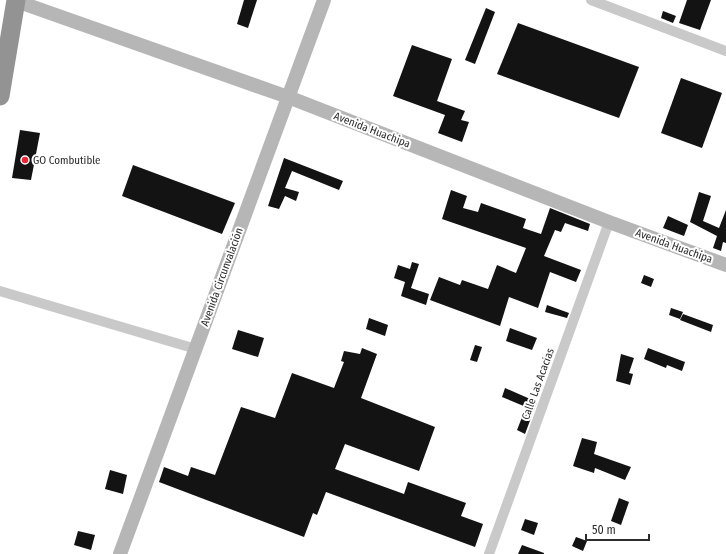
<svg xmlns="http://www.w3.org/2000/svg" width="726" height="554" viewBox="0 0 726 554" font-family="'Fira Sans Condensed',sans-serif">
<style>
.building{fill:#131313}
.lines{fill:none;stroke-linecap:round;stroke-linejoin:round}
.street{stroke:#c9c9c9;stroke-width:10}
.secondary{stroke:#b6b6b6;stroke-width:14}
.highway{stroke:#939393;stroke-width:19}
.poi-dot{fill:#e82836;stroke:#fff;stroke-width:1.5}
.labels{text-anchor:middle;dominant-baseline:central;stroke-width:4;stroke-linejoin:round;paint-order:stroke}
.street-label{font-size:11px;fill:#2c2c2c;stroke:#fff}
.poi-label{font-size:11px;fill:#2c2c2c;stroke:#fff;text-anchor:start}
</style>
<rect width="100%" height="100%" fill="#fff"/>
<g class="building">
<path d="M244,0H257L248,28L237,24Z"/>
<path d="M687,0H711L700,30L679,23Z"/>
<path d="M486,8L495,12L475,64L465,60Z"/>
<path d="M663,11L676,16L673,23L661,18Z"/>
<path d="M518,23L639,67L619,118L497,74Z"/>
<path d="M412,45L452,59L437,101L465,111L461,120L469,122L462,142L438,133L445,115L393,96Z"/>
<path d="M681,78L722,93L702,148L661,133Z"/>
<path d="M20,130L40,133L31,180L12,178Z"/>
<path d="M284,158L343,181L339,190L292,171L285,188L299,192L296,201L285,196L279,209L268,206Z"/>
<path d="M133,165L235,203L222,234L122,196Z"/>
<path d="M451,190L467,196L463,208L478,212L481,203L526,219L523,228L541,234L550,208L590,224L588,231L565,223L561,232L555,230L544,256L581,270L576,282L550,272L538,308L509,297L500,326L430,300L439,277L460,285L462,280L488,289L497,265L516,273L526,248L442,219Z"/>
<path d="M699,192L711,196L703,221L719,228L726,210V243L723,242L721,251L713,248L717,236L690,222Z"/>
<path d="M668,216L688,225L684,236L663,228Z"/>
<path d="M412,262L419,264L411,288L429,294L426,305L401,296L405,282L394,278L398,265L410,269Z"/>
<path d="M644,275L654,279L651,287L641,283Z"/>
<path d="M547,305L569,313L567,318L545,312Z"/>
<path d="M671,308L683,312L680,319L669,315Z"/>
<path d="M683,314L713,325L711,332L680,320Z"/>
<path d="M369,318L388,325L385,336L366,329Z"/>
<path d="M510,328L537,338L532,350L506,341Z"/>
<path d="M238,330L264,338L258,357L232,349Z"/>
<path d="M475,345L482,347L477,362L470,360Z"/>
<path d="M362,348L377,354L361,398L435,427L419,471L345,444L335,469L404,494L408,482L466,503L461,516L483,524L475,547L326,492L317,515L313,513L304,537L159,482L164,467L188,476L191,467L215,475L241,407L275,418L292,373L334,388L344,362L341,361L344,351L360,354Z"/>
<path d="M648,348L685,362L682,371L667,365L666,368L644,359Z"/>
<path d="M621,354L634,358L629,373L633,374L630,385L616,381Z"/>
<path d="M505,388L537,402L525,434L517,430L526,407L502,397Z"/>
<path d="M582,438L597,442L594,454L631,467L625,480L595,468L594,473L573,466Z"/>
<path d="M110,470L127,475L123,494L105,489Z"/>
<path d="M619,498L629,502L621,525L611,521Z"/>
<path d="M525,519L538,523L534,535L521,530Z"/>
<path d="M78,531L95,535L91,550L74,545Z"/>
<path d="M576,537L587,541L583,551L572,546Z"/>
<path d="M522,545L544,553V554H518Z"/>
</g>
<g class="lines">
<g class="street">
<path d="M591,0L726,51"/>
<path d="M0,291L196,349"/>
<path d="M489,554L609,222"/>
</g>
<g class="secondary">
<path d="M16,1L288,97L609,222L726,265"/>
<path d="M120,554L324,0"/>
</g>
<path class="highway" d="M0,96L16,0"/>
</g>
<circle class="poi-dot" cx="25" cy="160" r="4"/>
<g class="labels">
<g class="street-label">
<text transform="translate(372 130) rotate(21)">Avenida Huachipa</text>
<text transform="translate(674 246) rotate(20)">Avenida Huachipa</text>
<text transform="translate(222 277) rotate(-70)">Avenida Circunvalación</text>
<text transform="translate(538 384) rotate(-70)">Calle Las Acacias</text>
</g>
<g class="poi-label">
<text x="33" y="160">GO Combutible</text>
</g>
</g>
<path d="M586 534v6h63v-6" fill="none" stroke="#2c2c2c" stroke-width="2"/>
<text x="592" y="534" font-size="12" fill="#2c2c2c" stroke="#ffffff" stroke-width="3" paint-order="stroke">50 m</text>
</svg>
